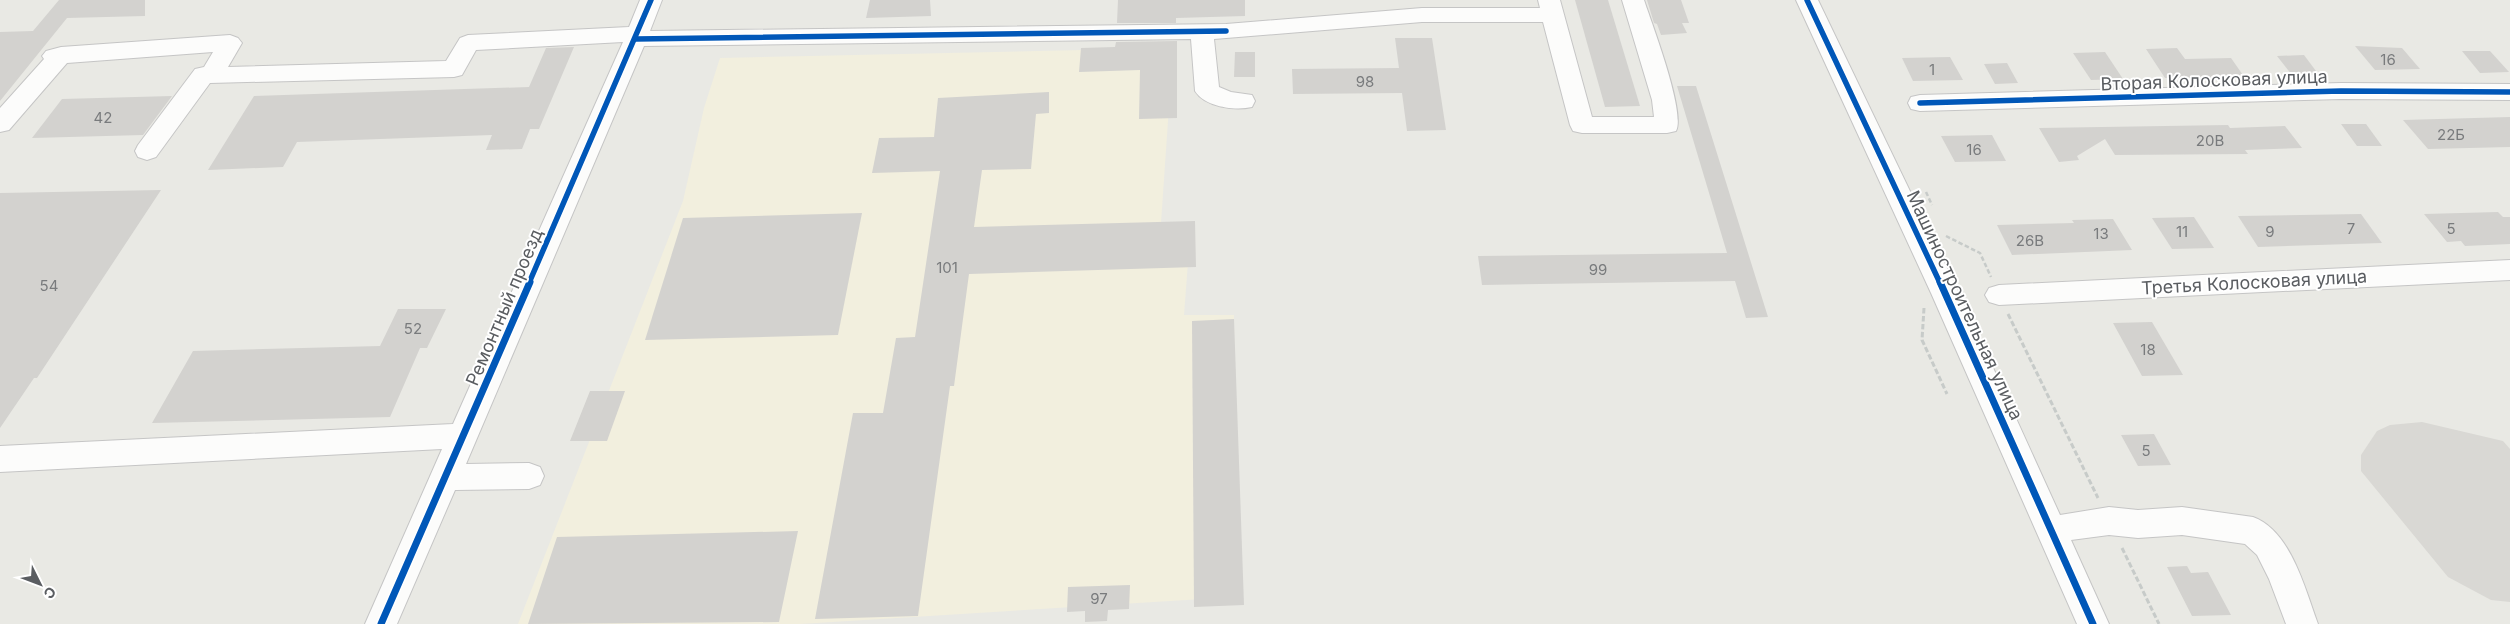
<svg xmlns="http://www.w3.org/2000/svg" width="2510" height="624" viewBox="0 0 2510 624" font-family="Inter,sans-serif">
<style>
.commercial{fill:#f2efde}
.industrial{fill:#d9d8d4}
.building{fill:#d3d2cf}
.lines{fill:none;stroke-linecap:round;stroke-linejoin:round}
.minor-casing{stroke:#c5c5c5;stroke-width:2}
.path-far1{stroke:#c7cbc9;stroke-width:2.5;stroke-dasharray:4.5 2.5;stroke-linecap:butt}
.path{stroke:#c7cbc9;stroke-width:3;stroke-dasharray:5.5 2.5;stroke-linecap:butt}
.minor{fill:#fcfcfb;fill-rule:evenodd}
.cycleway-far1-casing{stroke:#fff;stroke-width:8}
.cycleway-casing{stroke:#fff;stroke-width:10}
.cycleway-far1{stroke:#0057b8;stroke-width:5.5}
.cycleway{stroke:#0057b8;stroke-width:7}
.labels{text-anchor:middle;dominant-baseline:central;stroke-width:4;stroke-linejoin:round;paint-order:stroke}
.number-label{font-size:15px;fill:#797b7d}
.street-label{font-size:18px;fill:#5a5d61;stroke:#fff}
</style>
<rect width="100%" height="100%" fill="#e9e9e4"/>
<path class="commercial" d="M1173,48L1161,223H1191L1184,315H1234L1235,597L800,624H518L683,201L704,108L720,58Z"/>
<path class="industrial" d="M2422,422L2503,441L2510,449V602L2491,600L2448,577L2361,471V455L2377,431L2390,425Z"/>
<g class="building">
<path d="M59,0H145V16L67,18L0,101V32L33,31Z"/>
<path d="M870,0H930L931,16L866,18Z"/>
<path d="M1118,0H1245V16L1176,18V23H1117Z"/>
<path d="M1575,0H1608L1640,106L1605,107Z"/>
<path d="M1647,0H1681L1689,23H1682L1687,33L1661,35L1657,24L1654,23Z"/>
<path d="M1395,38H1432L1446,130L1407,131L1402,93L1293,94L1292,69L1399,68Z"/>
<path d="M1177,41V118L1139,119L1140,70L1079,72L1081,48L1115,47L1116,42Z"/>
<path d="M2355,46L2402,48L2420,69L2375,70Z"/>
<path d="M574,47L539,129H530L522,149L486,150L492,135L297,142L283,167L208,170L254,96L529,87L546,48Z"/>
<path d="M2177,48L2185,59L2231,58L2245,78H2165L2146,49Z"/>
<path d="M2462,51H2490L2509,72L2480,73Z"/>
<path d="M1235,52H1255V77H1234Z"/>
<path d="M2105,52L2123,79L2091,80L2073,53Z"/>
<path d="M2304,55L2319,75H2292L2277,56Z"/>
<path d="M1950,57L1963,80L1913,81L1902,58Z"/>
<path d="M2007,63L2018,83L1995,84L1984,64Z"/>
<path d="M1677,86H1696L1768,317L1746,318L1735,281L1482,285L1478,256L1727,253Z"/>
<path d="M1049,92V113L1036,114L1031,169L982,170L974,227L1195,221L1196,267L969,274L954,386H950L918,616L815,619L853,413H883L896,338L915,337L940,171L872,173L879,138L934,137L938,98Z"/>
<path d="M172,96L143,135L32,138L62,99Z"/>
<path d="M2510,117V147L2428,149L2403,120Z"/>
<path d="M2341,124H2366L2382,146H2357Z"/>
<path d="M2228,125L2230,128L2285,126L2302,148L2245,150L2248,154L2115,155L2105,139L2077,156L2079,160L2059,162L2039,128Z"/>
<path d="M1992,135L2006,161L1955,162L1941,136Z"/>
<path d="M161,190L37,378H34L0,428V193Z"/>
<path d="M2498,212L2503,217H2510V244L2465,246L2461,241L2447,242L2424,214Z"/>
<path d="M862,213L838,335L645,340L683,218Z"/>
<path d="M2361,214L2382,243L2258,247L2238,216Z"/>
<path d="M2194,217L2214,248L2172,249L2152,218Z"/>
<path d="M2113,219L2132,250L2012,255L1997,225L2074,223L2072,220Z"/>
<path d="M398,309H446L427,348H420L390,417L152,423L193,351L380,346Z"/>
<path d="M1234,319L1244,605L1194,607L1192,321Z"/>
<path d="M2152,322L2183,375L2142,376L2113,323Z"/>
<path d="M590,391H625L607,441H570Z"/>
<path d="M2154,434L2171,465L2138,466L2121,435Z"/>
<path d="M798,531L779,622L528,624L557,537Z"/>
<path d="M2187,566L2191,573L2208,572L2231,615L2192,616L2167,567Z"/>
<path d="M1130,585L1129,609L1108,610L1107,621L1085,622V611L1067,612L1068,587Z"/>
</g>
<g class="lines">
<g class="minor-casing">
<g id="minor">
<path d="M640,0H662L650,31L1226,24L1422,8H1540L1538,0H1560L1592,117H1654L1652,100L1622,0H1644C1652,24 1686,113 1676,131L1667,133H1582L1573,131L1570,125L1543,22H1422L1214,39L1219,87L1231,92L1252,95L1255,101L1252,107C1235,111 1205,107 1195,91L1191,39L644,46L466,464L529,463L540,467L544,476L540,485L529,489L455,490L397,624H365L442,449L0,472V446L453,424L623,42L476,50L462,75L454,77L210,83L156,157L147,160L138,157L135,151L138,145L195,69L204,67L213,52L67,63L9,130L0,132V108L44,59L42,56L46,51L61,47L230,35L238,38L242,43L228,67L446,61L460,38L468,35L629,27Z"/>
<path d="M1796,0H1818L1959,293L2060,515L2109,507L2138,510L2182,507L2253,517C2291,531 2305,589 2318,624H2286L2269,579L2257,555L2245,544L2182,535L2138,538L2109,535L2071,540L2109,624H2077L1931,293Z"/>
<path d="M2341,83L2510,84V100L2341,99L1920,111L1911,109L1908,103L1911,97L1920,95Z"/>
<path d="M2510,260V280L1999,305L1989,302L1985,295L1989,288L1999,285Z"/>
</g>
</g>
<g class="path-far1">
<path d="M1926,192L1932,205"/>
<path d="M1946,236L1980,253L1991,277"/>
</g>
<g class="path">
<path d="M1924,308L1922,340L1947,394"/>
<path d="M2008,314L2098,498"/>
<path d="M2122,548L2159,624"/>
</g>
<use href="#minor" class="minor"/>
<g class="cycleway-far1-casing">
<g id="cycleway-far1">
<path d="M1807,0L1940,283"/>
<path d="M636,39L1226,31"/>
<path d="M1920,103L2341,91L2510,92"/>
<path d="M529,283L651,0"/>
</g>
</g>
<g class="cycleway-casing">
<g id="cycleway">
<path d="M1940,282L2093,624"/>
<path d="M381,624L530,282"/>
</g>
</g>
<use href="#cycleway-far1" class="cycleway-far1"/>
<use href="#cycleway" class="cycleway"/>
</g>
<g class="labels">
<g class="number-label">
<text x="2388" y="59">16</text>
<text x="1932" y="69">1</text>
<text x="1365" y="81">98</text>
<text x="103" y="117">42</text>
<text x="2451" y="134">22Б</text>
<text x="2210" y="140">20В</text>
<text x="1974" y="149">16</text>
<text x="2351" y="228">7</text>
<text x="2451" y="228">5</text>
<text x="2182" y="231">11</text>
<text x="2270" y="231">9</text>
<text x="2101" y="233">13</text>
<text x="2030" y="240">26В</text>
<text x="947" y="267">101</text>
<text x="1598" y="269">99</text>
<text x="49" y="285">54</text>
<text x="413" y="328">52</text>
<text x="2148" y="349">18</text>
<text x="2146" y="450">5</text>
<text x="1099" y="598">97</text>
</g>
<g class="street-label">
<text transform="translate(2214 80) rotate(-2)">Вторая Колосковая улица</text>
<text transform="translate(2254 282) rotate(-3)">Третья Колосковая улица</text>
<text transform="translate(1965 305) rotate(65)">Машиностроительная улица</text>
<text transform="translate(504 307) rotate(-67)">Ремонтный проезд</text>
</g>
</g>
<g transform="translate(40 584) rotate(132)" stroke="#ffffff" stroke-width="4" paint-order="stroke">
<path d="M0-4L9 19L0 12L-9 19Z" fill="#5a5d61"/>
<text y="-8" font-size="14" font-weight="bold" text-anchor="middle" fill="#5a5d61">С</text>
</g>
</svg>
